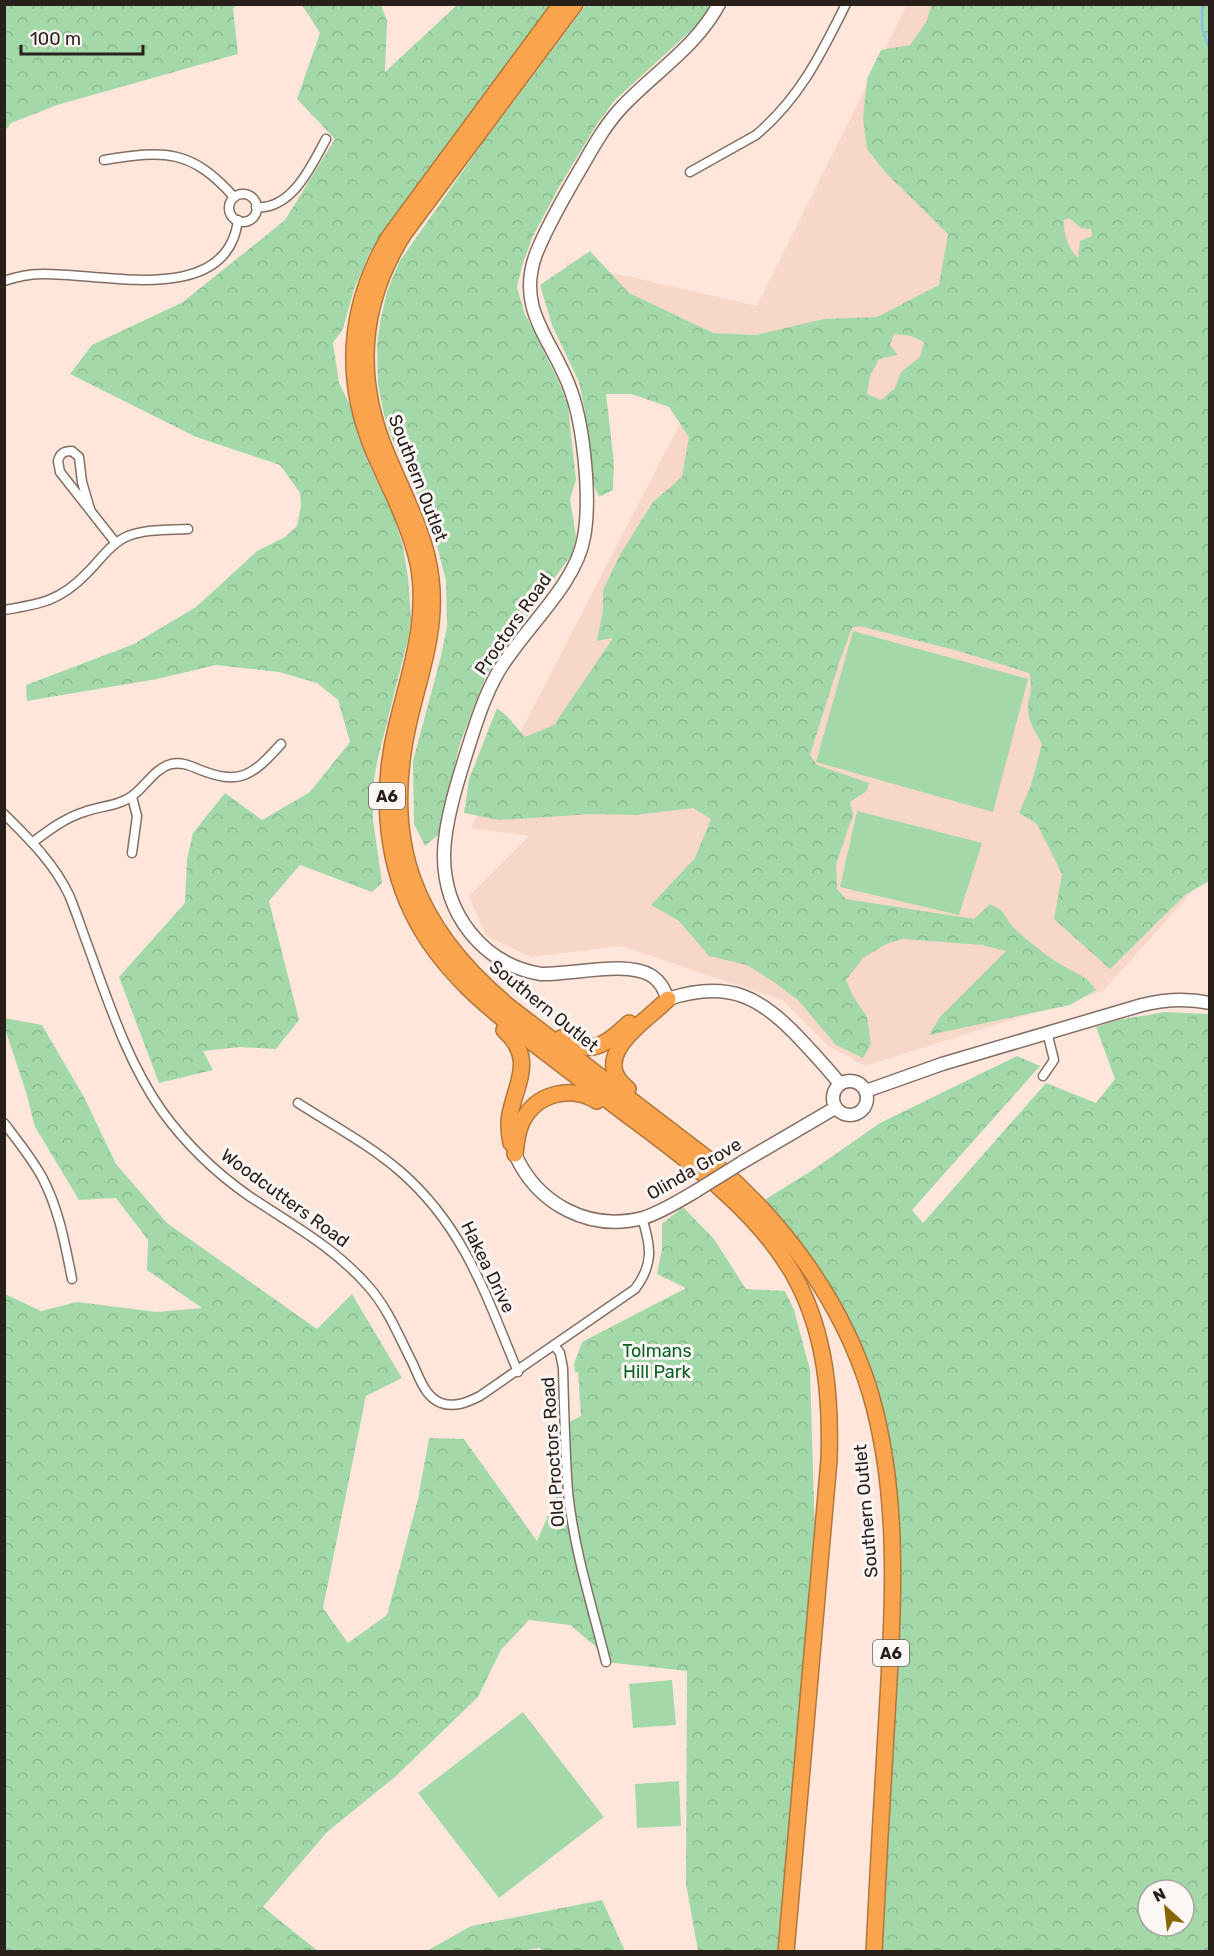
<svg xmlns="http://www.w3.org/2000/svg" width="1214" height="1956" viewBox="0 0 1214 1956" font-family="Rubik,sans-serif">
<style>
.built{fill:#f7d7c8}
.forest{fill:url(#forest-crowns);fill-rule:evenodd}
.pitch{fill:#a3d8a9}
.lines{fill:none;stroke-linecap:round;stroke-linejoin:round}
.stream{stroke:#8db8f0;stroke-width:2}
.street-casing{stroke:#836e64;stroke-width:11}
.secondary-casing{stroke:#836e64;stroke-width:15}
.highway-casing{stroke:#b1763c;stroke-width:18}
.street{stroke:#fff;stroke-width:8}
.secondary{stroke:#fff;stroke-width:12}
.highway{stroke:#faa54d;stroke-width:15}
.secondary-bridge-casing{stroke:#836e64;stroke-width:15;stroke-linecap:butt}
.secondary-bridge{stroke:#fff;stroke-width:12}
.labels{text-anchor:middle;dominant-baseline:central;stroke-width:6;stroke-linejoin:round;paint-order:stroke}
.shield{fill:#fcf7f5;stroke:#68605d;stroke-width:1.5}
.shield-label{font-size:16px;font-weight:bold;fill:#29201c}
.street-label{font-size:18px;fill:#29201c;stroke:#fcf7f5}
.park-label{font-size:18px;fill:#086225;stroke:#fcf7f5}
</style>
<defs>
<pattern id="forest-crowns" width="20" height="18" patternUnits="userSpaceOnUse" patternTransform="scale(1.5)"><rect width="20" height="18" fill="#a3d8a9"/><path d="M2 6a3 3 0 1 1 6 0M12 15a3 3 0 1 1 6 0" fill="none" stroke="#8cb991"/></pattern>
</defs>
<rect width="100%" height="100%" fill="#fee6da"/>
<path class="built" d="M907,5H1209V873L1103,991L865,1066L828,1046L782,1000L621,946L531,957L486,936L469,896L529,836L471,828L690,404L584,382L566,262L757,306Z"/>
<g class="forest">
<path d="M5,4L237,5L233,8L238,54L57,105L11,123L5,131Z"/>
<path d="M302,5H381L387,21L385,72L457,5H550L370,252L354,289L343,329L333,343L339,383L352,409L357,433L367,460L394,517L403,546L408,578L411,618L408,639L377,762L373,787V820L382,883L372,892L300,865L269,901L299,1020L276,1049L240,1047L203,1051L213,1070L159,1083L119,977L185,903L187,859L193,833L225,793L262,820L310,792L350,742L338,700L317,683L279,672L216,665L157,679L27,701L26,685L134,644L196,607L257,551L285,537L297,526L301,506L300,493L280,465L196,437L70,374L92,345L183,302L285,220L335,139L297,99L320,33Z"/>
<path d="M586,5H711L695,27L615,100L597,124L559,187L532,238L522,266L517,287L524,312L558,380L568,406L576,480L570,499L576,537L572,554L497,658L485,678L460,743L438,835L425,846L414,824L413,761L440,660L447,627L446,581L433,530L392,438L384,415L378,384L377,343L381,318L387,292L399,262L482,144Z"/>
<path d="M931,5H1209V881L1185,895L1110,969L1054,919L1062,874L1037,824L1019,813L1031,785L1042,744C1038,736 1031,726 1029,717C1025,700 1035,691 1029,673L955,650L859,626L852,628L840,660L810,755L817,765L869,783L867,791L850,802L853,815L836,864L837,889L846,899L974,919L990,904L1001,910L1012,926L1026,939L1053,960L1087,979L1096,990L1070,1005L929,1035L940,1017L1006,951L982,945L903,939L886,944L863,958L846,980L853,996L867,1017L871,1044L863,1058L836,1045L798,1000L774,982L747,965L709,956L679,921L651,905L695,858L711,819L693,808L635,815L592,814L499,820L464,813L469,779L497,708L507,716L525,737L554,725L613,638L597,641L603,611V590L621,553L653,502L682,477L689,437L669,407L631,394H606L614,463L613,490L599,497L594,486L585,411L579,382L552,325L540,285L590,251L629,293L713,333L756,335L824,319L877,317L939,285L948,234L886,173L867,149L863,118L867,79L881,50L910,45L927,21ZM1069,218L1081,228L1091,229L1092,236L1080,241L1078,258C1068,249 1063,233 1064,220ZM894,334L911,336L924,342L920,357L901,372L895,388L881,400L867,394L870,376L879,359L898,355L890,345Z"/>
<path d="M1165,1012L1209,1014V1951H874L893,1617L879,1427L834,1310L758,1204L814,1169L880,1123L1017,1056L1040,1066L912,1210L923,1223L1046,1083L1096,1103L1115,1079L1096,1027L1118,1020ZM1148,1890H1184V1926H1148Z"/>
<path d="M4,1018L42,1025L84,1097L116,1164L167,1223L317,1329L352,1294L402,1378L366,1396L323,1608L348,1643L387,1615L418,1499L429,1438L464,1439L537,1541L560,1488L600,1650L570,1625L529,1620L501,1650L478,1697L395,1777L327,1832L263,1907L318,1951H5V1294L41,1311L77,1302L157,1312L202,1308L147,1270L148,1240L116,1198L79,1200L35,1127L26,1092L5,1029Z"/>
<path d="M683,1207L714,1239L746,1289L785,1291L794,1310L810,1370L817,1604L786,1951H698L686,1884L687,1671L606,1662L579,1558L568,1478L569,1422L581,1416L578,1372L575,1373L574,1364L582,1342L686,1288L657,1274L662,1249V1224Z"/>
<path d="M602,1900L625,1951L544,1952L539,1948L513,1952L427,1951L471,1926Z"/>
</g>
<g class="pitch">
<path d="M853,631L1028,679L993,812L816,762Z"/>
<path d="M857,811L982,843L959,915L840,887Z"/>
<path d="M672,1680L676,1725L633,1728L629,1684Z"/>
<path d="M523,1712L604,1817L499,1898L418,1793Z"/>
<path d="M679,1781L681,1826L637,1828L635,1784Z"/>
</g>
<g class="lines">
<path class="stream" d="M1202,4V28L1210,51"/>
<g class="street-casing">
<g id="street">
<path d="M104,160C165,150 191,149 234,197"/>
<path d="M690,172L756,135C800,98 821,54 846,4"/>
<circle cx="243" cy="208" r="14"/>
<path d="M256,207C292,210 312,165 326,139"/>
<path d="M4,281C16,277 28,274 41,274C99,272 227,309 238,220"/>
<path d="M90,509L82,482L79,457L72,451C64,451 60,453 58,461L60,472L115,542"/>
<path d="M4,610C41,604 60,601 87,573C100,560 111,543 128,536C146,529 169,530 188,529"/>
<path d="M132,797L137,816L132,853"/>
<path d="M4,814C29,839 54,863 69,895C75,909 80,924 85,938C107,997 125,1058 162,1111C186,1144 216,1173 249,1196C291,1224 334,1247 368,1286C388,1308 399,1337 413,1364C417,1373 421,1384 427,1392C431,1397 436,1401 441,1403C455,1408 468,1402 480,1396L635,1289C654,1264 651,1246 642,1218"/>
<path d="M33,842C49,830 65,818 84,812C100,806 119,806 132,796C146,786 154,769 171,764C181,762 189,765 198,769C240,786 252,776 281,744"/>
<path d="M1043,1076L1054,1060L1047,1032"/>
<path d="M298,1103C332,1125 370,1145 401,1172C465,1228 486,1296 518,1372"/>
<path d="M4,1123C17,1140 31,1157 42,1177C59,1209 65,1244 72,1279"/>
<path d="M554,1345L560,1353L563,1368C564,1409 565,1451 568,1492C574,1550 592,1606 606,1662"/>
</g>
</g>
<g class="secondary-casing">
<g id="secondary">
<path d="M719,4C697,46 654,73 622,107C605,125 593,147 581,168C565,195 548,224 536,254C515,311 554,341 571,391C584,427 591,499 584,537C576,586 521,631 497,674C484,697 476,723 468,748C458,780 445,820 444,853C443,913 482,964 541,974C572,975 627,960 652,976C661,982 664,990 668,999C729,979 762,997 803,1042C816,1056 829,1070 840,1084"/>
<circle cx="850" cy="1098" r="17"/>
<path d="M866,1091L942,1064L1142,1005C1166,999 1186,998 1210,1003"/>
<path d="M515,1154C537,1204 589,1232 643,1218C662,1212 679,1201 696,1191"/>
<path d="M741,1163L835,1108"/>
</g>
</g>
<g class="highway-casing">
<g id="highway">
<path d="M561,4L389,237C349,305 343,377 373,450C389,487 409,523 418,563C429,618 410,671 397,724C381,787 384,853 412,912C439,969 489,1009 537,1046C570,1071 602,1096 634,1120C693,1164 761,1214 796,1279C826,1335 831,1398 829,1460L786,1952"/>
<path d="M575,4L405,232C360,302 354,375 386,452C403,494 426,534 431,579C437,628 421,671 410,717C380,842 414,929 512,1009L717,1166C786,1225 843,1304 870,1392C901,1496 893,1609 887,1716C882,1795 878,1873 874,1952"/>
<path d="M504,1030C535,1058 517,1081 510,1114C508,1123 509,1133 511,1143"/>
<path d="M561,1038C590,1057 606,1045 629,1023"/>
<path d="M628,1089C587,1056 646,1022 668,999"/>
<path d="M515,1154C516,1143 517,1132 522,1122C536,1093 571,1085 597,1101"/>
</g>
</g>
<use href="#street" class="street"/>
<use href="#secondary" class="secondary"/>
<use href="#highway" class="highway"/>
<g class="secondary-bridge-casing">
<path id="secondary-bridge" d="M696,1191L741,1163"/>
</g>
<use href="#secondary-bridge" class="secondary-bridge"/>
</g>
<g class="labels">
<g class="shield">
<rect x="369" y="783" width="36" height="26" rx="4.5"/>
<rect x="873" y="1640" width="36" height="26" rx="4.5"/>
</g>
<g class="shield-label">
<text x="387" y="796">A6</text>
<text x="891" y="1653">A6</text>
</g>
<g class="street-label">
<text transform="translate(418 478) rotate(69)">Southern Outlet</text>
<text transform="translate(513 624) rotate(-55)">Proctors Road</text>
<text transform="translate(544 1006) rotate(39)">Southern Outlet</text>
<text transform="translate(694 1169) rotate(-30)">Olinda Grove</text>
<text transform="translate(285 1198) rotate(36)">Woodcutters Road</text>
<text transform="translate(488 1267) rotate(64)">Hakea Drive</text>
<text transform="translate(553 1452) rotate(-94)">Old Proctors Road</text>
<text transform="translate(866 1511) rotate(-95)">Southern Outlet</text>
</g>
<g class="park-label">
<text x="657" y="1351">Tolmans<tspan x="657" dy="21">Hill Park</tspan></text>
</g>
</g>
<rect width="1214" height="1956" fill="none" stroke="#29201c" stroke-width="12"/>
<g transform="translate(1166 1908) rotate(333)"><circle r="28" fill="#fcf7f5" stroke="#a8a19e" stroke-width="1.5"/>
<path d="M0-4.5L10 22L0 15L-10 22Z" fill="#856600"/>
<text y="-9" font-size="16" font-weight="bold" text-anchor="middle" fill="#29201c">N</text>
</g>
<path d="M21 45v9h122v-9" fill="none" stroke="#29201c" stroke-width="3"/>
<text x="30" y="45" font-size="18" fill="#29201c" stroke="#fcf7f5" stroke-width="4.5" paint-order="stroke">100 m</text>
</svg>
